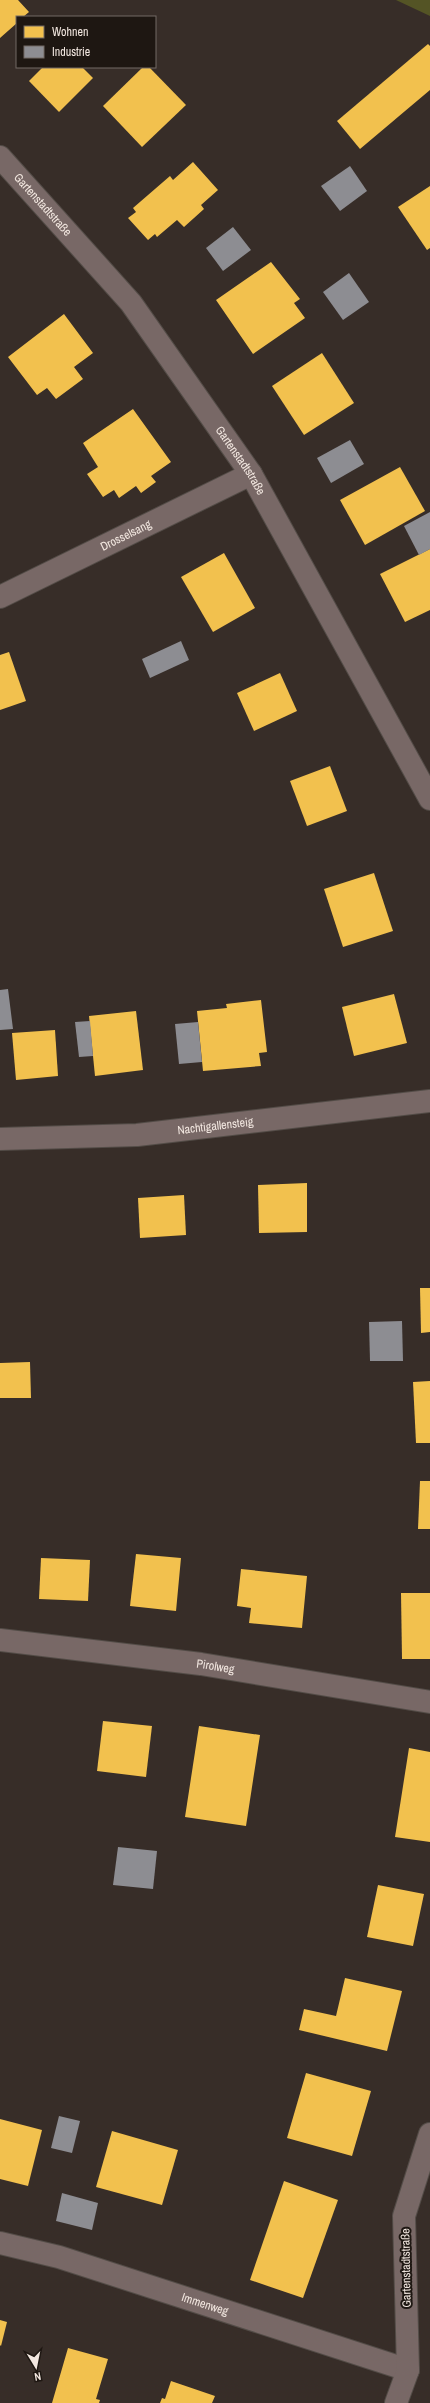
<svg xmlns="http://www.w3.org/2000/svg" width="430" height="2403" viewBox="0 0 430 2403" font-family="'Archivo Narrow',sans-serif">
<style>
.green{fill:#545425}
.homes{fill:#f2c14e}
.industry{fill:#8d8d92}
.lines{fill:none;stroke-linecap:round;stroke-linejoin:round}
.street-casing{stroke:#534c47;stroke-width:24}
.street{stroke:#786866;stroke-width:22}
.labels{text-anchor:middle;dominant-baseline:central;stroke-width:4;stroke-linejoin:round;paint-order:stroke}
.street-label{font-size:12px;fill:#f2e7e0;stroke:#1e1712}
</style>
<rect width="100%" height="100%" fill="#372d28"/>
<path class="green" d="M396,0H430V16Z"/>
<g class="homes">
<path d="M0,0H18L29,12L23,17H17V23L0,38Z"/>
<path d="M428,44L430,46V90L360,149L337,121Z"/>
<path d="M43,67H82L93,78L59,112L29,81Z"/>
<path d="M143,67H149L186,105L142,147L103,106Z"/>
<path d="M193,162L218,190L201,205L204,209L184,227L177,220L157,237L155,234L148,240L128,218L136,212L133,208L170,176L173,180Z"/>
<path d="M430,186V248L427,250L398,207Z"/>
<path d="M271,262L300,299L294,303L305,318L253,354L216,300Z"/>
<path d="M64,314L93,353L74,367L83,379L56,399L47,388L37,395L8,357Z"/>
<path d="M322,353L354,403L304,435L272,386Z"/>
<path d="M133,409L171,462L151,476L156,482L141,493L136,486L119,498L114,490L103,497L87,474L98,467L83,443Z"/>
<path d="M400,467L425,511L365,545L340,500Z"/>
<path d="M430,549V610L405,622L380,574Z"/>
<path d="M224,553L255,608L213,632L181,577Z"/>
<path d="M9,652L26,701L0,710V655Z"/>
<path d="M280,673L297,711L254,731L237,693Z"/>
<path d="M330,766L347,811L307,826L290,781Z"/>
<path d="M374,873L393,931L343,947L324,889Z"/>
<path d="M394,994L407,1043L354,1056L342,1007Z"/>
<path d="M261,1000L267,1052L259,1053L261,1066L203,1071L197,1011L227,1008L226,1004Z"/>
<path d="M136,1011L143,1070L95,1076L89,1016Z"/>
<path d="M55,1030L58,1076L16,1080L12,1033Z"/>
<path d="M307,1183V1232L259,1233L258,1185Z"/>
<path d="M184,1195L186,1235L140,1238L138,1198Z"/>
<path d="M420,1288H430V1332L421,1333Z"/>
<path d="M30,1362L31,1398H0V1363Z"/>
<path d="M430,1381V1443H416L413,1382Z"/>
<path d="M420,1481H430V1529H418Z"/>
<path d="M136,1554L181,1558L176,1611L130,1606Z"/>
<path d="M41,1558L90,1560L88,1601L39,1599Z"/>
<path d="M241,1569L307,1576L302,1628L249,1623L251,1608L237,1606Z"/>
<path d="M401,1593H430V1659H402Z"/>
<path d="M103,1721L152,1726L146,1777L97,1771Z"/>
<path d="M199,1726L260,1735L246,1826L185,1817Z"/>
<path d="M409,1748L430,1752V1842L395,1837Z"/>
<path d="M378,1885L424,1894L413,1946L367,1937Z"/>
<path d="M345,1978L402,1991L387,2051L299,2030L304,2009L336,2016Z"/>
<path d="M306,2073L371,2091L352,2156L287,2138Z"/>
<path d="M0,2119L42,2130L28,2186L0,2179Z"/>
<path d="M112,2131L178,2150L162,2205L96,2187Z"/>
<path d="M284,2181L338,2200L303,2298L250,2280Z"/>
<path d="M0,2320L7,2322L1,2346L0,2345Z"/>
<path d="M68,2348L108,2359L96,2399L100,2400L99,2403H52Z"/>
<path d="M171,2381L215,2396L212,2403H160L162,2398L165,2399Z"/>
</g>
<g class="industry">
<path d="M350,166L367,191L340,211L321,186Z"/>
<path d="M233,227L251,250L223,271L206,248Z"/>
<path d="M349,273L369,302L343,320L323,292Z"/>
<path d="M350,440L364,464L331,483L317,458Z"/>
<path d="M430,512V549L419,555L404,526Z"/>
<path d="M181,641L189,660L150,678L142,659Z"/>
<path d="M8,989L13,1029L0,1030V990Z"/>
<path d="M90,1021L93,1056L79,1057L75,1022Z"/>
<path d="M198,1022L202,1062L179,1064L175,1024Z"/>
<path d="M402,1321L403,1361H370L369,1322Z"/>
<path d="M118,1847L157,1851L153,1889L113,1885Z"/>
<path d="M59,2116L80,2121L72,2153L51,2148Z"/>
<path d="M62,2193L98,2203L92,2230L56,2221Z"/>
</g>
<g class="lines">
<g class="street-casing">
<g id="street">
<path id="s1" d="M0,157L131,303L251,474L430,799"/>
<path id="s2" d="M0,597L251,474"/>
<path id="s3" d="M0,1139L137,1135L430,1101"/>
<path id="s4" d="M0,1640L201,1664L430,1702"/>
<path id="s5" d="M0,2243L59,2257L408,2370"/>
<path d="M396,2403L408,2370L404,2216L430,2134"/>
</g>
</g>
<use href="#street" class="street"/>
</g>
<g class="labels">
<g class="street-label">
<text stroke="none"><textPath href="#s1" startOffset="64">Gartenstadtstraße</textPath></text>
<text stroke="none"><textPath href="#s1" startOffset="388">Gartenstadtstraße</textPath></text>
<text stroke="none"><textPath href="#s2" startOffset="140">Drosselsang</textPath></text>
<text stroke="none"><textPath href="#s3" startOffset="216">Nachtigallensteig</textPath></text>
<text stroke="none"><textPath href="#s4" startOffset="217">Pirolweg</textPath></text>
<text transform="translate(406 2268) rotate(-91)">Gartenstadtstraße</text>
<text stroke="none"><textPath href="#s5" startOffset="214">Immenweg</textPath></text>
</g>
</g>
<rect x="16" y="16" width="140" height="52" fill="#1e1712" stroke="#736a64"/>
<rect x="24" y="26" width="20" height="12" fill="#f2c14e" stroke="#736a64"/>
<text x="52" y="36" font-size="12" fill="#f2e7e0">Wohnen</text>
<rect x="24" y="46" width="20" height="12" fill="#8d8d92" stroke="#736a64"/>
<text x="52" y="56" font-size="12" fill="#f2e7e0">Industrie</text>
<g transform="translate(36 2367) rotate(170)" stroke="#1e1712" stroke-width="3" paint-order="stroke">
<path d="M0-3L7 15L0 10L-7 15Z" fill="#f2e7e0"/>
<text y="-6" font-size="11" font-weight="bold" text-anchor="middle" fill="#f2e7e0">N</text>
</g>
</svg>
